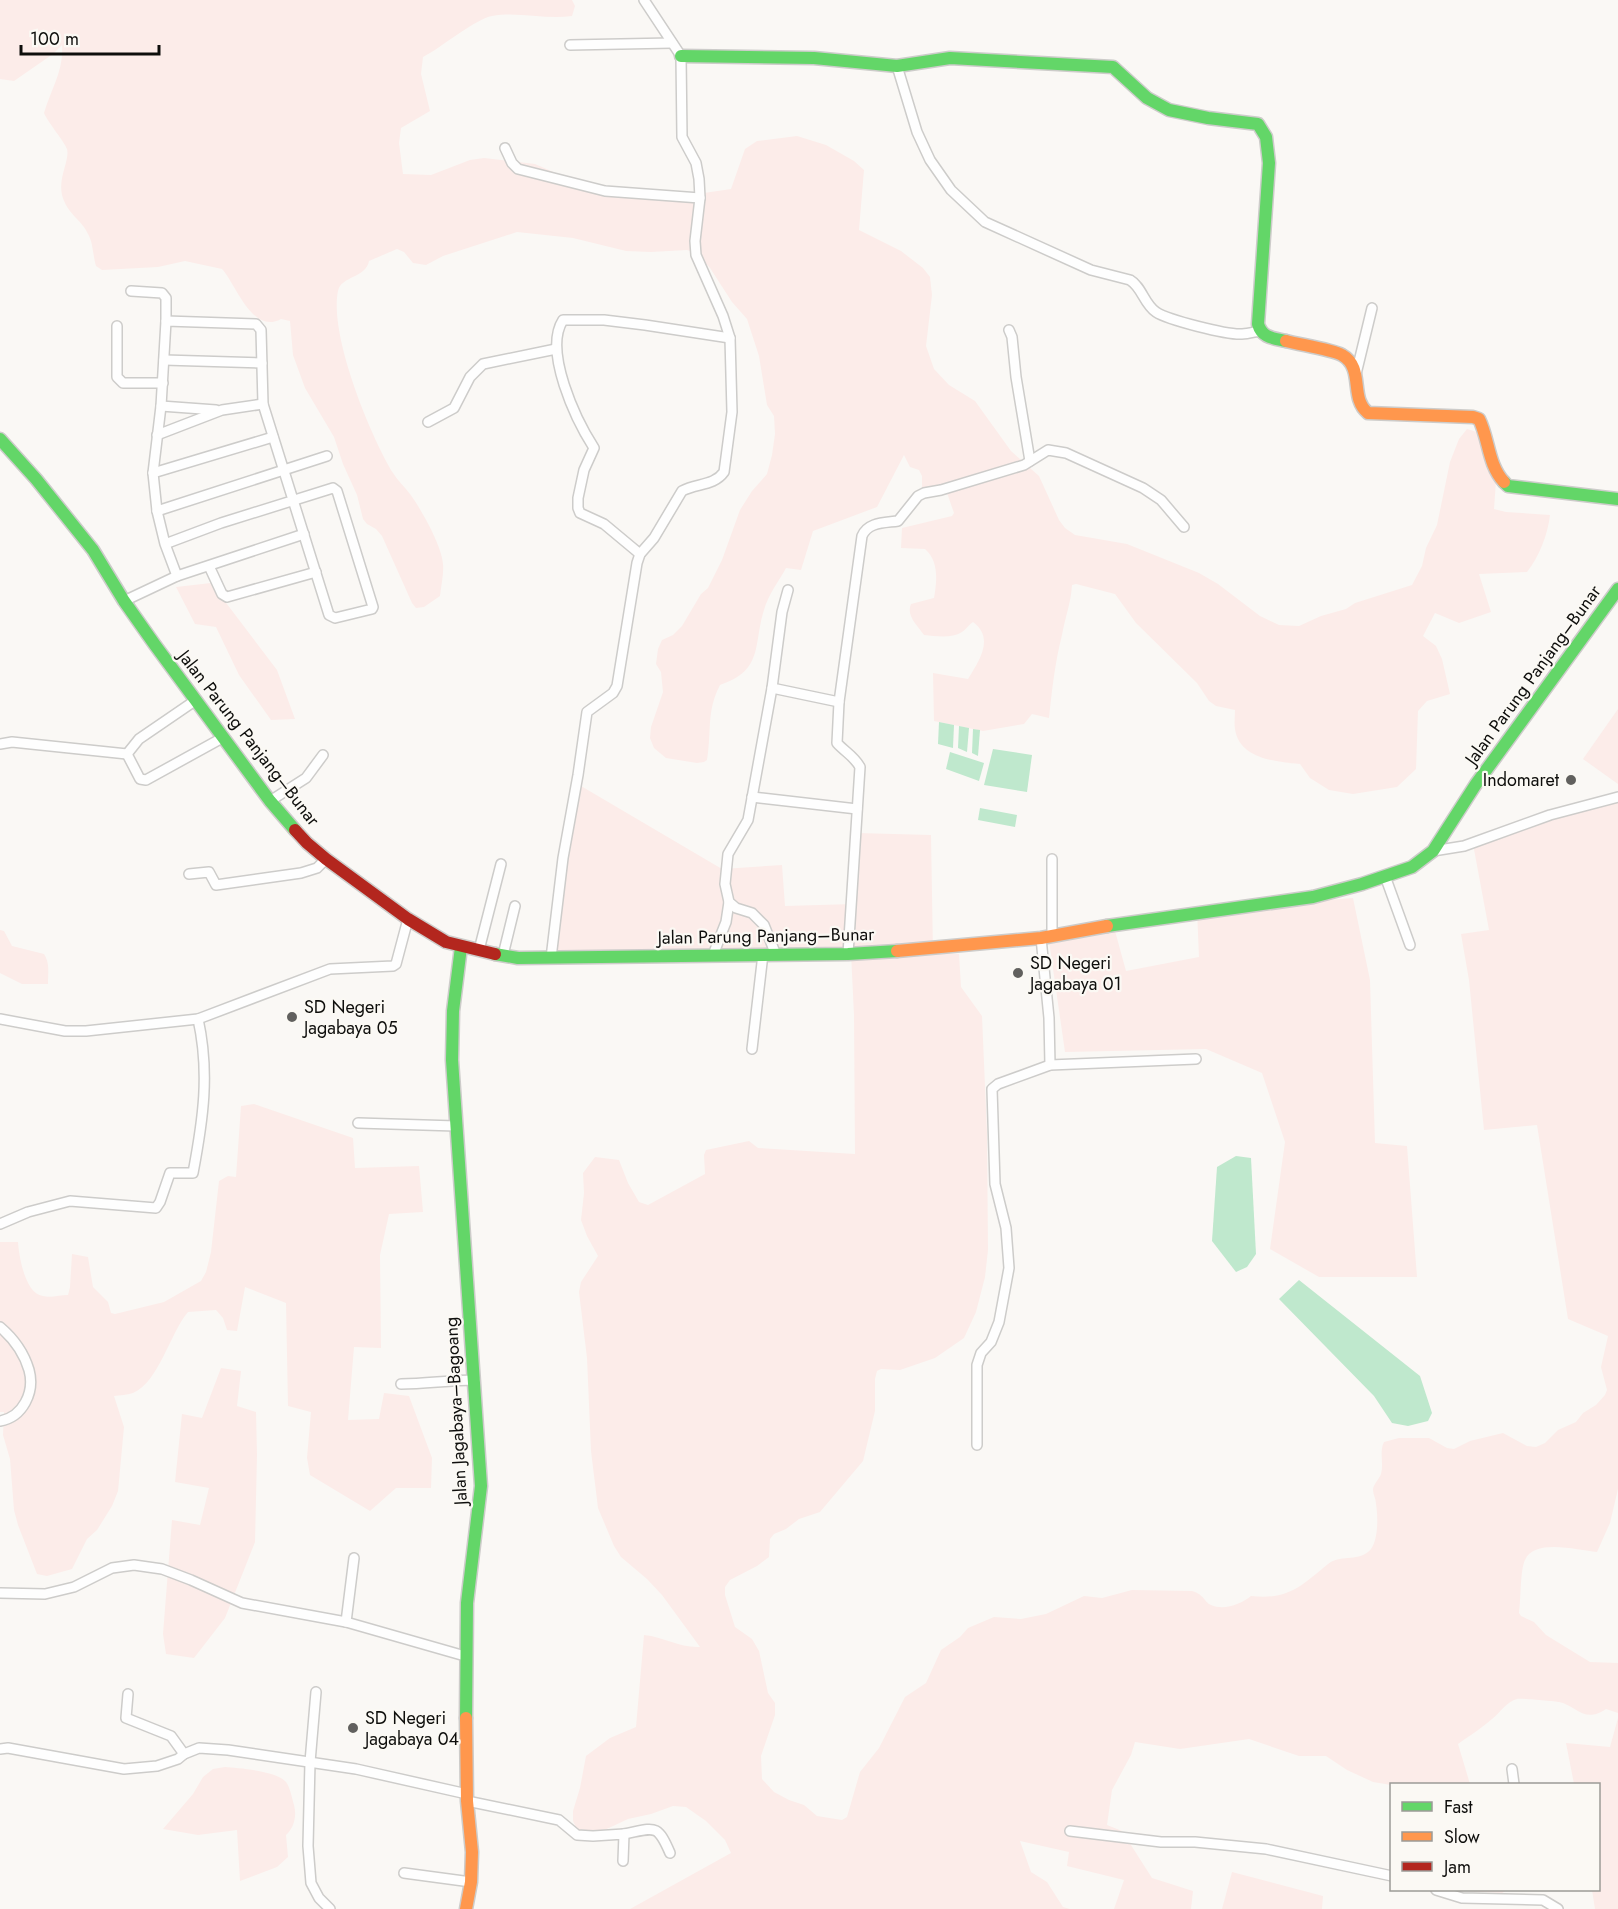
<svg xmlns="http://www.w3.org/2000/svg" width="1618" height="1909" viewBox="0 0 1618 1909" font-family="Jost,sans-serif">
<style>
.green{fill:#fcece9}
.water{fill:#bfe8cd}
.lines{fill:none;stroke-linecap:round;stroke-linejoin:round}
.street-casing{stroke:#cdccca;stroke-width:12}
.fast-casing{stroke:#cdccca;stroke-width:15}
.slow-casing{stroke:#cdccca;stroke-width:15}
.jam-casing{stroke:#cdccca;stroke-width:15}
.street{stroke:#fefefe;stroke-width:9}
.fast{stroke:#63d668;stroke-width:12}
.slow{stroke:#ff974d;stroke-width:12}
.jam{stroke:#b3261e;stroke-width:12}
.poi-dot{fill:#61605e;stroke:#fbf9f4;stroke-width:2}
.labels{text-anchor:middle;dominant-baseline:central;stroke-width:4.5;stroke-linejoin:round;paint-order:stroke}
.street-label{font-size:18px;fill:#0e0e0c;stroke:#fbf9f4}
.poi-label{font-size:18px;fill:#0e0e0c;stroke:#fbf9f4;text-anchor:start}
</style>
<rect width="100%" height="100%" fill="#faf8f5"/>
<g class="green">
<path d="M0,0H572L575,6L572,16C545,20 518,11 492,16C475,19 441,48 423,57L421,74L430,111L401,128L399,143L403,174L431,175L470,160L484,158L535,164L574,181L602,186L674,193V191L704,193L731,189L745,149L757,141L797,136L826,145L854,161L864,170L859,230L901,251L923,268L930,277L932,295L926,346L934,369L949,385L975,401L1011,451L1039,476L1059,520L1065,528L1075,535L1127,544L1199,573L1218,584L1260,616L1279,625L1299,626L1321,616L1346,609L1355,603L1412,585L1422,566L1426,548L1437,525L1450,462L1459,439L1467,429L1480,433L1496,481L1494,509L1506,512L1550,515C1548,534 1539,557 1527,572L1479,574L1491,612L1459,623L1435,613L1423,636L1436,646L1442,659L1450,694L1427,701L1418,711L1416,769L1397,787L1353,794L1329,790L1310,778L1300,764C1277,762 1239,759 1235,729C1234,723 1235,716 1235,710L1216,706L1209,701L1197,683L1136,623L1115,594L1076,584L1072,585C1071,603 1065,617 1062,635C1055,662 1052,690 1049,718L1032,714L1024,724L983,731L934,721L933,673L968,679C979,661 995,638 973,622C968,625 967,629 962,632C951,639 936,636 924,635C917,625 906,616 911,604L934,598C937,581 939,561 925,549L901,548L902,528L952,516L954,513L946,490L922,494V476L919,470L910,467L904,455L877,507L813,531L801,570L786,568C779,581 768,595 764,610C753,645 764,670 720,685C706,712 712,731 707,760L704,762L697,763L666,758L654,748L650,738L651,727L663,692L661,672L656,664L658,649L662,640L673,635L682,626L701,594L708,588L722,560L740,510L752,491L767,474L772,455L775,434L774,416L767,405L759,356L747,319L732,302L710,268L696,253L687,250L651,252L626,251L573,238L517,232L443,256L426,265L413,263L404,252L397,249L369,261C366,278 341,276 338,291C329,335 370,435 393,473C398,481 405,487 410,494C421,509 442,546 443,564C444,574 441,586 440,596L424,607L416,608L412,603L382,536L376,529L367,524L363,519L357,495L343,464L334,437L305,388L293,355L290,321L281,319C252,335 236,284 222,269L185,261L158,267L102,270L96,266C93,256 93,242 88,234C82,220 67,214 62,195C58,177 70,160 67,149C64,141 49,124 44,113C51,89 64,70 62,45L53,54L14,81L0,79Z"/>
<path d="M211,583L277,670L295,719L271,720L239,675L216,627L195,624L176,587Z"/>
<path d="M1618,709V784L1583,759Z"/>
<path d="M581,786L722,869L782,865L785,906L854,904L857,833L931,835L933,953L959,954L961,987L982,1016L987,1133L988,1250L985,1277L976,1312L964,1338L935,1358L900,1370L881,1369L877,1371L875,1379V1411L863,1461L820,1512L799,1519L786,1529L774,1534L770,1539L769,1557L757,1566L730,1580L725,1587V1595L735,1627L752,1639L759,1651L768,1693L775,1703V1715L761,1756L762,1779L774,1792L789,1800L804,1805L817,1816L842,1820L847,1817L860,1772L879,1748L905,1697L926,1683L941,1650L960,1637L968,1628L994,1617L1021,1619L1046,1614L1084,1596L1102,1598L1132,1590L1192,1591C1205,1595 1203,1601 1211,1605C1224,1611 1241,1604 1251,1596C1289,1600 1301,1586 1328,1564C1339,1555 1357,1561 1368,1552C1379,1544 1378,1516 1376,1504C1376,1499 1373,1494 1373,1490C1373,1485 1379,1479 1381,1474C1384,1463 1379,1452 1384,1442L1399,1438H1429L1447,1448L1454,1449L1470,1441L1503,1433L1527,1446L1536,1447L1545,1443L1558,1430L1576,1422L1583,1413L1596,1405L1605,1395L1607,1390L1601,1367L1608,1336L1568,1319L1537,1125L1484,1130L1469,980L1461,934L1489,930L1473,844L1618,791V1489L1610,1523L1597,1552C1578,1550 1534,1538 1525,1560C1520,1570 1521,1601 1519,1613L1521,1616L1534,1622L1546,1635L1590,1662L1618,1663V1713L1606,1709C1584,1724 1577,1706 1559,1702C1555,1701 1520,1698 1517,1699C1507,1701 1500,1713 1492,1719C1482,1728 1469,1736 1458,1744L1470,1784L1391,1785L1373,1782L1347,1770L1326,1756H1299L1249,1739L1180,1749L1135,1742L1131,1755L1112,1790L1107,1825L1122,1831L1152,1878L1193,1891L1191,1909H1114L1124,1880L1067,1866L1069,1852L1020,1841L1031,1872L1047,1882L1063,1907L1070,1909H630L731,1853L725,1840L706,1821L686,1807L673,1806L651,1814L628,1819L594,1835L579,1834L573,1821V1811L580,1788L586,1756L610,1738L636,1727L644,1635C664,1637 680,1648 700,1647L662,1595L647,1579L621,1557L614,1546L598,1508L591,1451L587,1358L579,1292L581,1282L598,1256L587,1236L581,1220L584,1193L583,1173L595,1157L619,1160L628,1183L639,1202L648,1205L705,1174L704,1155L706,1150L749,1141L758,1148L855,1154L854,1015L851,953L555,959L573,803Z"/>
<path d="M1353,898L1370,980L1375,1143L1407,1146L1417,1277H1319L1270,1249L1285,1142L1262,1073L1206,1049L1065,1052L1048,934L1112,920L1126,971L1199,957L1197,910Z"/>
<path d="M0,930L4,931L12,946L44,954C50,963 48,973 48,984H22L0,973Z"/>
<path d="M254,1104L353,1138L355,1168L419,1166L423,1212L389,1214L380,1255L381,1348L354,1347L348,1420L379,1419L384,1393L409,1396L432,1458L431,1488H396L370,1511L310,1475L307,1458L311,1412L288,1406L286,1303L245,1287L237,1331L227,1330L223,1318L216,1310L188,1312C170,1333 159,1382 133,1393C127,1395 120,1395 114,1396L124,1427L118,1491L112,1506L97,1530L87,1539L72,1569L47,1576L37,1574L18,1525L14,1510L10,1459L3,1435L4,1412H0V1242H18C19,1256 25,1294 43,1296C51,1298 60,1295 68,1295L70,1287L72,1254L88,1257L93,1287L108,1302L111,1313L115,1314L164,1302L201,1281L206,1272L211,1252L219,1181L228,1176L236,1177L241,1106Z"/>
<path d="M221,1368L241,1371L237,1406L256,1412L257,1455L255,1542L225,1618L194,1658L166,1654L163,1634L172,1520L200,1525L209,1488L175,1482L182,1414L202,1418Z"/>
<path d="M1618,1718V1909H1595L1592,1890H1598V1784H1574L1566,1743L1610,1747Z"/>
<path d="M225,1767C239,1768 277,1771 286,1782C290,1787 292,1798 294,1805C297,1816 294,1828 286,1835L288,1857L277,1867L240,1881L237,1830L198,1835L163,1829L193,1794L203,1777L213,1769Z"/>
<path d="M1232,1872L1323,1896L1322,1909H1222Z"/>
<path d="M1449,1890H1507L1502,1893Z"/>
</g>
<g class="water">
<path d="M939,722L954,725L953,748L938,744Z"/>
<path d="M959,726L969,728L967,752L958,748Z"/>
<path d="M973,729L980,730L978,756L972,753Z"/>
<path d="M993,749L1032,755L1027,792L984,785Z"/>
<path d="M950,752L984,763L979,781L946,769Z"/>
<path d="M980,808L1017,815L1015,827L978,820Z"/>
<path d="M1236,1156L1251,1158L1256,1254L1247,1267L1236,1272L1212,1241L1217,1167Z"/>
<path d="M1299,1280L1420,1376L1432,1413L1428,1421L1408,1426L1392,1423L1374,1396L1279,1299Z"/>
</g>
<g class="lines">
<g class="street-casing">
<g id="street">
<path d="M570,45L672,43"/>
<path d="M897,66L917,132L930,160L951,190L985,222L1091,270L1130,280C1142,287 1144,304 1156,312C1168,320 1227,335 1242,334C1248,334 1254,332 1260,331"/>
<path d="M505,148L512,163L518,169L605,191L700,198"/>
<path d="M131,291L162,293L166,298V321"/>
<path d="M117,326V377L123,383H163"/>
<path d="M1009,330L1012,337L1016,377L1030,461"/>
<path d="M164,360L262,363"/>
<path d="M1356,374L1372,308"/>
<path d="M161,406L216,410"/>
<path d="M428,422L454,408L470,377L483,364L556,349"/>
<path d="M157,435L222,410L263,404"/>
<path d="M153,473L273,437"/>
<path d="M157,511L327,456"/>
<path d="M165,544L221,523L333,488L337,491L373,607L372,609L335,618L329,615L263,404L261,330L256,324L166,321L161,406L153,473L157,511L165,544L177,576"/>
<path d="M640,554L604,524L580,513L578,508V498L584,470L594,448C576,420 543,351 563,320H604L645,325L730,338"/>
<path d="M209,566L222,594L227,597L316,572"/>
<path d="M124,601L177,576L304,534"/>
<path d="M772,688L839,702"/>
<path d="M0,744L12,742L127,754"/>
<path d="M127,754L140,779L146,780L224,737"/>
<path d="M127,754L139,739L196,700"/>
<path d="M752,797L857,809"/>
<path d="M270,801L306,778L323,755"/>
<path d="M1433,851L1464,846L1550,815L1618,797"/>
<path d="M1052,859V936"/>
<path d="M189,874L209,872L216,885L301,873L317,868L326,859"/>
<path d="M1385,876L1410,945"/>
<path d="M1041,938L1049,1018L1050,1065"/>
<path d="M479,950L501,864"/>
<path d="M848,954L860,767C854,756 845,752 837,743L839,702L862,536C868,522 884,523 898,521L918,496L924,493L941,490L1024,465L1048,450L1066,453L1143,488L1161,500L1184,527"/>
<path d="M503,955L515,906"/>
<path d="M713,955L726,922L729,902"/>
<path d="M776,955L764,925L752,913L736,908L729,902L725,884L728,854L748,820L772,688L782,612L788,590"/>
<path d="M551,958L563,858L578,775L587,712L613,693L617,686L637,563L640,554L654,538L682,491C697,483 714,486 724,472L732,412L730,338L723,316L696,255L695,241L700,198L699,179L696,163L682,137L681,56L644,0"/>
<path d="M0,1019L65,1031H86L198,1019L330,969L393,966L396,964L408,919"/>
<path d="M752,1049L763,954"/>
<path d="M358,1123L456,1126"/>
<path d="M0,1224L28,1212L70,1201L156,1208L160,1202L170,1173H193C203,1120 210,1073 198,1019"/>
<path d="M0,1327C13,1338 24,1353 29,1370C35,1392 23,1417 0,1421"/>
<path d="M401,1384C426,1384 449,1380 475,1380"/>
<path d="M977,1445V1365L981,1353L991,1342L999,1322L1009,1268L1006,1228L995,1184L992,1089L998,1084L1050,1065L1196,1059"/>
<path d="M0,1593L45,1594L74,1587L112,1568L134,1565L162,1569L191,1580L242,1603L346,1622L465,1656"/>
<path d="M346,1622L354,1558"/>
<path d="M316,1692L310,1762L308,1846L311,1883L319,1898L330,1909"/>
<path d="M128,1694L126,1718L171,1736L184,1754L199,1748L228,1750L356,1769L467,1794"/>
<path d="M0,1749L8,1748L124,1769L157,1766L178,1759L184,1754"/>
<path d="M1512,1769L1514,1784"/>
<path d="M467,1801L559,1820L577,1835L593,1836L624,1834L623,1861"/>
<path d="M1070,1831L1161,1842H1195L1266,1849L1392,1876"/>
<path d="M624,1834C655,1828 657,1823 670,1853"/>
<path d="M404,1873L471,1882"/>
<path d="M1436,1890L1462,1898L1543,1900L1558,1909"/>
</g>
</g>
<g class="fast-casing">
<g id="fast">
<path d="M681,56L814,58L897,66L950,58L1113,67L1147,98L1169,110L1208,118L1258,124L1266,137L1269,163L1258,324C1262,338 1273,338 1286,341"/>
<path d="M0,439L36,479L93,550L124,601L155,645L270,801L295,830"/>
<path d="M1504,482L1508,486L1618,499"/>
<path d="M1107,926L1313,897L1362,884L1412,867L1433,851L1476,784L1618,589"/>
<path d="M461,947L453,1011L452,1060L481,1486L467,1603L466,1718"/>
<path d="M495,954L518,958L848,954L897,951"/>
</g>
</g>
<g class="slow-casing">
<g id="slow">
<path d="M1286,341C1301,345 1330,349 1342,355C1365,368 1349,398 1368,413L1473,417L1479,419C1489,439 1488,465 1504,482"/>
<path d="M897,951L1041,938L1107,926"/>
<path d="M466,1718L467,1801L472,1852L471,1882L466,1909"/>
</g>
</g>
<g class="jam-casing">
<path id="jam" d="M295,830L307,843L326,859L408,919L446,942L495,954"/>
</g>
<use href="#street" class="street"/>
<use href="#fast" class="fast"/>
<use href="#slow" class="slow"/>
<use href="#jam" class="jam"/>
</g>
<g class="poi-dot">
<circle cx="1571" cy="780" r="6"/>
<circle cx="1018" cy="973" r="6"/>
<circle cx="292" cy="1017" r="6"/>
<circle cx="353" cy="1728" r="6"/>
</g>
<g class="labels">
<g class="street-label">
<text transform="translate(1533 675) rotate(-54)">Jalan Parung Panjang–Bunar</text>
<text transform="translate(249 738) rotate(52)">Jalan Parung Panjang–Bunar</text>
<text transform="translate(766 936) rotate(-1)">Jalan Parung Panjang–Bunar</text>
<text transform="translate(456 1411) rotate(-93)">Jalan Jagabaya–Bagoang</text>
</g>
<g class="poi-label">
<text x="1559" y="780" text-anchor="end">Indomaret</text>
<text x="1030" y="963">SD Negeri<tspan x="1030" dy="21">Jagabaya 01</tspan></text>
<text x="304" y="1007">SD Negeri<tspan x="304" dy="21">Jagabaya 05</tspan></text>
<text x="365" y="1718">SD Negeri<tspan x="365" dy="21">Jagabaya 04</tspan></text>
</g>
</g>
<rect x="1390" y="1783" width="210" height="108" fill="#fbf9f4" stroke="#9c9b97" stroke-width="1.5"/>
<rect x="1402" y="1802" width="30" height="9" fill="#63d668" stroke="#9c9b97" stroke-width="1.5"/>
<text x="1444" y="1813" font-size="18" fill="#0e0e0c">Fast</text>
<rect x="1402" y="1832" width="30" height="9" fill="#ff974d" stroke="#9c9b97" stroke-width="1.5"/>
<text x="1444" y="1843" font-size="18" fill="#0e0e0c">Slow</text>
<rect x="1402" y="1862" width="30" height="9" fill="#b3261e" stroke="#9c9b97" stroke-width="1.5"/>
<text x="1444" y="1873" font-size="18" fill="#0e0e0c">Jam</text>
<path d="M21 45v9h138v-9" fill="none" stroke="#0e0e0c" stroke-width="3"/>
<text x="30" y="45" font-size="18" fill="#0e0e0c" stroke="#fbf9f4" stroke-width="4.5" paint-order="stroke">100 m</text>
</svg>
